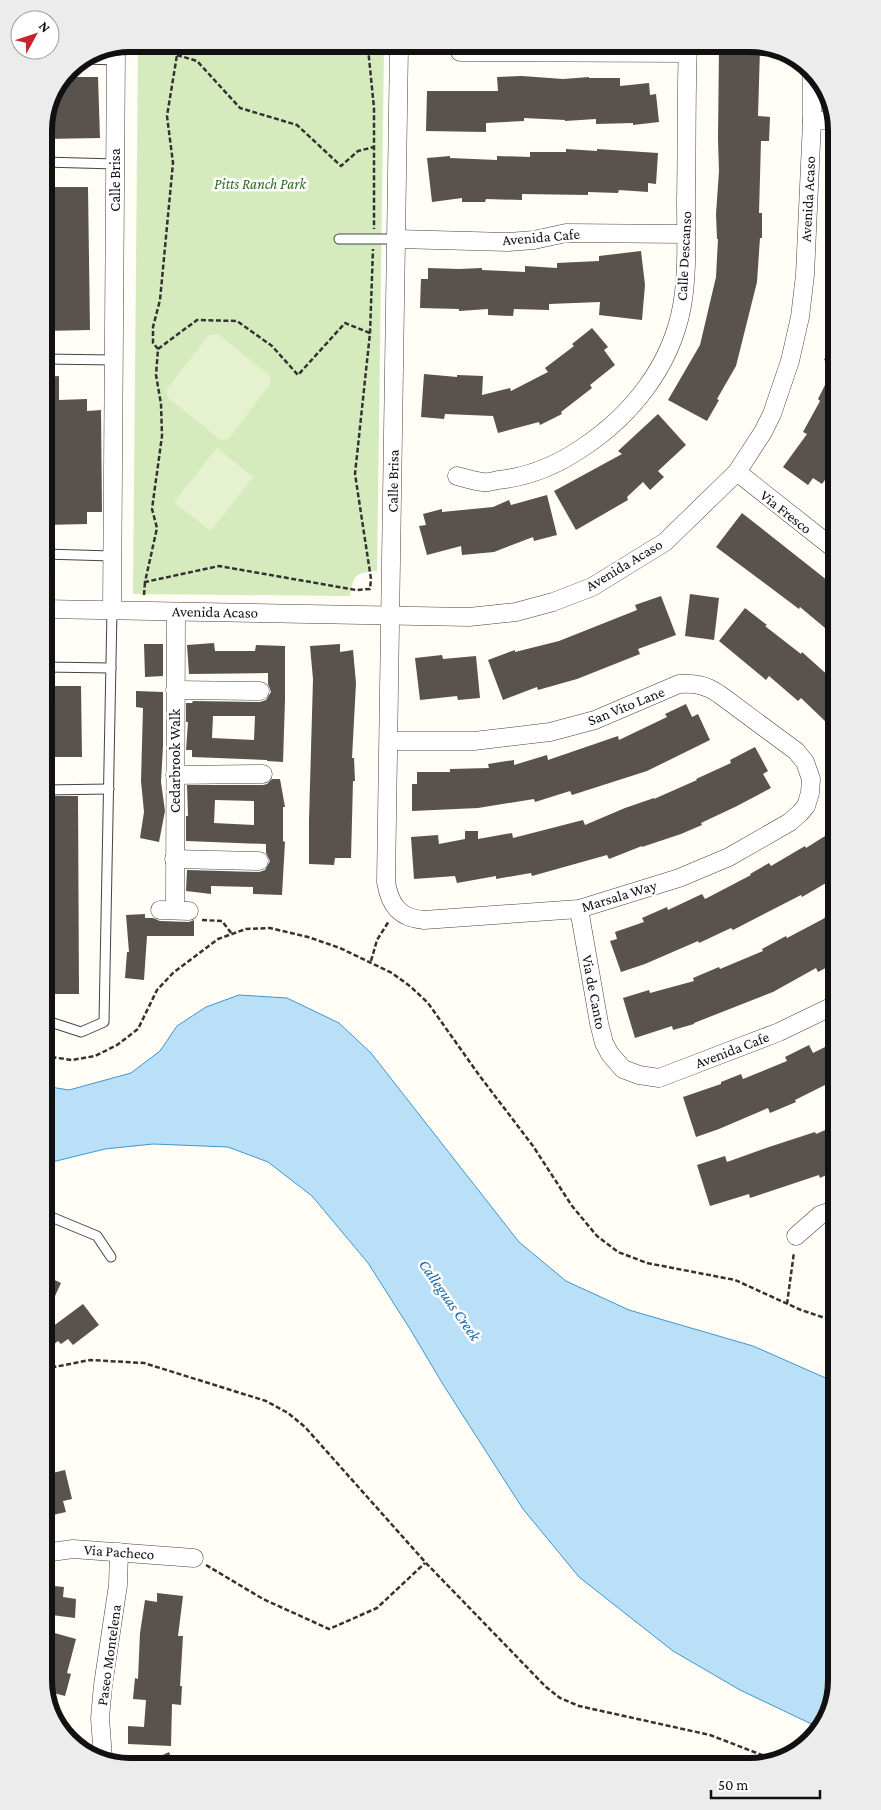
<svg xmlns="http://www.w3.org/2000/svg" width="881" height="1810" viewBox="0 0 881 1810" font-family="'Crimson Pro',serif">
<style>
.green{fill:#d5ebbd}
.pitch{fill:#e6f2cf}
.water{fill:#b9e0f7;stroke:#3f96cf}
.building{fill:#5a524d;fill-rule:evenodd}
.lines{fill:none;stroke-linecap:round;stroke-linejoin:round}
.service-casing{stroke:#444;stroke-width:11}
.minor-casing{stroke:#444;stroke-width:19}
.path{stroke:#333;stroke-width:2.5;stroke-dasharray:5 2.5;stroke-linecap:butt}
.service{stroke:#fff;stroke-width:9}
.minor{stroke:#fff;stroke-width:18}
.labels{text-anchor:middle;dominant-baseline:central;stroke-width:5;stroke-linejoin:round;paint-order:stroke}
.street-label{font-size:15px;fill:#111;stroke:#fff}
.park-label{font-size:15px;font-style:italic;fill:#2f6b1f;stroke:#fff}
.water-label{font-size:16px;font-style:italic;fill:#1768a6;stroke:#fff}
.rim{fill:none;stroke:#111;stroke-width:6}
</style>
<rect width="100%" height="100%" fill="#fffdf5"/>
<path class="green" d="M384,48L377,571C355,573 354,574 350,596L133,594L138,50Z"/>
<g class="pitch">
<path d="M218,334L270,376V384L229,438L221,440L168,398L166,390L209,335Z"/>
<path d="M217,448L253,477L211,531L174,502Z"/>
</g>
<path class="water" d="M239,995L287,998L339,1023L371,1053L519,1242L566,1281L629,1310L753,1346L837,1383V1680L822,1729L740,1690L673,1651L579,1577L523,1509L444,1386L410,1329L368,1263L312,1196L268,1162L228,1147L153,1144L105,1149L44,1164V1086L69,1090L131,1073L160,1051L177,1026L206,1007Z"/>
<g class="building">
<path d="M719,48L760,49L758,116L770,117L769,141H761L759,213H762V238H760L757,282L736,366L717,399L719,400L707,421L668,400L700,345L716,277L718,239H717L716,214L719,171L718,139Z"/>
<path d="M522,76L563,79L589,77V78H620V86L649,83L650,95L656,94L659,122L633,125V123L596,124V119L565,121V120L524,118V121L486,123V132L426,131L427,91H498L497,77Z"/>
<path d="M65,77H98L100,138L44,139V125Z"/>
<path d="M566,149L597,151V149L658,153L656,184L648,183V192L619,190L618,193L588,192V195L522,194V200L486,199L485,202H462V198L432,202L427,158L450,156V158L497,160V156L530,157V152H566Z"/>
<path d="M44,187H88L90,330L44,331Z"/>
<path d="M641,251L645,285L642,320L599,315L600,302L549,304V310L514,309L513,316L488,315V309L459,311V309L420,308L421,279H428V268L459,269L482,268V270L525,272V266L557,268V263L599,261V256Z"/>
<path d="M592,328L608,347L604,350L615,365L590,385L592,388L561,412L562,414L540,425L539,422L498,433L493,416L445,414L444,419L421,417L424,374L457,377V375L483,376L482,395L510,388L511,391L548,372L545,368L574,346L572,344Z"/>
<path d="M837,330V463L822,484L813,478L808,485L783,467L807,434L803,432L820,401L818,399L835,365L824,360Z"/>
<path d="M59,376V400L87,399V411L101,410L102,512H87V524L44,525V377Z"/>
<path d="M658,414L686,445L658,471L664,477L650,490L643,482L627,497L628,500L576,530L554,491L622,454L618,451Z"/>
<path d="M547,495L557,535L534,541L533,537L494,552L462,555L461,546L427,555L419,526L426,525L423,514L442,509V512L493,507L509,500L511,505Z"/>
<path d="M742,513L837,588V626L831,633L800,607L799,609L716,547Z"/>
<path d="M690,594L719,598L714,640L685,636Z"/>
<path d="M661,596L676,635L638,649L640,654L577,679L538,690L537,687L503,700L488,660L515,650V652L559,641L637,610L635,605Z"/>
<path d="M745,608L767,625L765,626L801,654L802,652L831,678L837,671V711L826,722L801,698L798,701L769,676L766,680L719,641Z"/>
<path d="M214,643L215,651H255L256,645L285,646V700L283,762L267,761V760L192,757V750H186L188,722H186V703H192L193,701L260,702L266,700L271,692L268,684V673L189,674L187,645ZM213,716H255L254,740L212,738Z"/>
<path d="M144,644H163V676L145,677Z"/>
<path d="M340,644V652L353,650L356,683L352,758H354L355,781H353L351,858H335L334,865L309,864V820L313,679L310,646Z"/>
<path d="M442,655L443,659L476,656L480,698L458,700L457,696L420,700L415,658Z"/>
<path d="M44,686H81L82,757H44Z"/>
<path d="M136,691L163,692V746L161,782L165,811L159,842L140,838L144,812L141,781L143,708L136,707Z"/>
<path d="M686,704L692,717L698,714L710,740L647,771L572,795L570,791L535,802L534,799L478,808L412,811V784H417V772H450V769L489,768L488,764L514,760V765L547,755L548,760L618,736L619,740L667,717L665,714Z"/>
<path d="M755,747L768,771L763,774L771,788L737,806L701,823L702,825L681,834L642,847V846L609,859L607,855L532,876L531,873L496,879V876L457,883L455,876L414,879L411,837L438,835L439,844L465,839V831H478V839L512,833L513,838L583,820L585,825L625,808L654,798V799L697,780L696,779L731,763L730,760Z"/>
<path d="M272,779H280L285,807H283V841L285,842L282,895L253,894V887L211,886V894L186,891L187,870L259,872L265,870L270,861L266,853V844L186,841V816H188L187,785H263L267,784ZM215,800L254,801V825L214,823Z"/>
<path d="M44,796H78L79,994H44Z"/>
<path d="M833,831L837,837V875L826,883L802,897L801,895L733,930L731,928L699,943L698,941L645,964L621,972L610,941L617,939L615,932L644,922L642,918L667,907L668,910L702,894L705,899L751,875L750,874L769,863L771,866L805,846L806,848Z"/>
<path d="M837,908V962L818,972L816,968L773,992L694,1023V1024L673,1030L672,1026L635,1038L623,998L649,990L650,993L694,981L693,978L719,967L720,969L763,951L762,949L786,936L787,938L823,919Z"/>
<path d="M145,914V918H153L160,921L189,922L194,920V936H147L144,980L125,978L127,952H129L126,915Z"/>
<path d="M837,1041V1079L795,1100L796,1102L770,1113L768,1108L719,1129L696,1137L683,1097L721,1084V1082L741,1074L743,1079L787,1061L785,1057L809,1045L813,1053Z"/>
<path d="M830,1128L837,1145V1170L820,1178L819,1175L750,1198L749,1194L710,1206L697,1165L725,1156L727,1162L769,1147L815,1132L816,1134Z"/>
<path d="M44,1275L61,1283L44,1320Z"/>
<path d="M83,1304L99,1325L73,1345L68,1339L61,1344L58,1341L44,1352V1333Z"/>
<path d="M65,1470L72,1499L63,1501L66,1512L44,1517V1475Z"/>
<path d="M44,1585L64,1587L63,1597L76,1599L75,1618L44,1614Z"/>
<path d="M157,1593L183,1596L178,1636H183L180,1686H182L181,1705L172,1704L171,1746L128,1744V1726L144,1727L146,1700L133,1699L135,1678L138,1679L140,1633L145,1600L157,1602Z"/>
<path d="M44,1630L76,1639L67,1673L71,1674L65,1696L46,1691L44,1680Z"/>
<path d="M169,1752L175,1766H140Z"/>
</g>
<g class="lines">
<g class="service-casing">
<g id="service">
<path d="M84,59L116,60"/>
<path d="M44,162L115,164"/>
<path d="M339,239H397"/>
<path d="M44,359L114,360"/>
<path d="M44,554L112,556"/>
<path d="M44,667L111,668"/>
<path d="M44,790L109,789"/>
<path d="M44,1020L81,1032L104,1022L112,610"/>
<path d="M44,1214L97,1236L111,1257"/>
</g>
</g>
<g class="minor-casing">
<g id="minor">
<path d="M460,52L687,53"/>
<path d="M812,121L835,120"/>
<path d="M397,239L508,242L534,240L566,233L686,234"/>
<path d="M737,472L837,551"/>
<path d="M457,476C465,478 474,481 483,482C488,483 493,481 498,480C528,477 557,465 582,448C632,415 671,366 682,306C688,272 686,235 686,200C687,148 686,96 688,45"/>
<path d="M44,609L469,617L516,612L553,602L592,587L665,542L737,472L763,432L772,414L790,361L800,317L805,275L812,121V72"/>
<path d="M112,610L116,50"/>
<path d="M175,690L260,691"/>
<path d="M389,741H474L550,732L595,720L679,684C695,683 706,685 719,694L796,751L805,762L811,779L810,793L806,806L800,813L790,822L729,857L679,878L579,909L424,920C399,918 390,905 386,882L399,47"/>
<path d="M175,775L263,774"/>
<path d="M174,859L259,861"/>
<path d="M579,909L599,1023L604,1043L610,1054L623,1069L639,1075L659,1078L779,1032L837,1004"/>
<path d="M160,910L189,911"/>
<path d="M175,910L176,612"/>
<path d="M796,1236L820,1215L837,1209"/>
<path d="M44,1553L73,1549L194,1558"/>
<path d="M103,1758L100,1718L103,1685L118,1585L119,1552"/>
</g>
</g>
<g class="path">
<path d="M368,48L374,108V229"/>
<path d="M175,49L177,55L167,116L173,163L160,300L153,327V343L158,349L156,375L161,404L162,436L152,509L157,528L145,582L219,566L356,590L370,589L371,579L355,474L370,333L373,249"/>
<path d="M177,55L197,61L240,108L297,125L341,166L358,151L374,147"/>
<path d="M158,349L197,320L237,321L272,346L298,375L345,323L370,333"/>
<path d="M144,595L145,582"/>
<path d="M202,920L222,921L232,934"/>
<path d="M371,961L377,940L389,921"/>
<path d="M44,1056L72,1060L95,1056L117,1045L138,1029L157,990L173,973L218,939L246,929L270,928L308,937L340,948L392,973L411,987L428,1003L479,1075L533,1146L572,1206L597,1236L618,1252L647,1263L735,1280L801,1310L837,1322"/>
<path d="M787,1304L794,1252"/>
<path d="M44,1369L90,1360L144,1363L266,1401L288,1413L305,1427L426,1563L546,1687L560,1698L579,1706L710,1735L775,1760"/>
<path d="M206,1565L263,1599L329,1629L377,1608L425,1563"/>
</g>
<use href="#service" class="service"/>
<use href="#minor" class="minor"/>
</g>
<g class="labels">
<g class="street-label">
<text transform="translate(115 180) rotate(-90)">Calle Brisa</text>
<text transform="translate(808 199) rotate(-87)">Avenida Acaso</text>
<text transform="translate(541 237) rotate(-5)">Avenida Cafe</text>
<text transform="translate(684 256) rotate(-87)">Calle Descanso</text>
<text transform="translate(393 481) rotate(-89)">Calle Brisa</text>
<text transform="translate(786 512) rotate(38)">Via Fresco</text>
<text transform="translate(624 565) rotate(-31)">Avenida Acaso</text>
<text transform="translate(215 612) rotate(1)">Avenida Acaso</text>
<text transform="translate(626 706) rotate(-22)">San Vito Lane</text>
<text transform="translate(175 761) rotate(-90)">Cedarbrook Walk</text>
<text transform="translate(619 896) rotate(-17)">Marsala Way</text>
<text transform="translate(594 992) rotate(79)">Via de Canto</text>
<text transform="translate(732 1050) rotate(-21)">Avenida Cafe</text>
<text transform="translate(119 1552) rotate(4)">Via Pacheco</text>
<text transform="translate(109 1655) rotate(-82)">Paseo Montelena</text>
</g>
<g class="park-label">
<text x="260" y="184">Pitts Ranch Park</text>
</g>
<g class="water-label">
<text transform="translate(450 1300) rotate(55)">Calleguas Creek</text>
</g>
</g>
<path d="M0 0H881V1810H0ZM130 52H750A78 78 0 0 1 828 130V1680A78 78 0 0 1 750 1758H130A78 78 0 0 1 52 1680V130A78 78 0 0 1 130 52Z" fill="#ececec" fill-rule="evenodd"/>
<path class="rim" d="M130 52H750A78 78 0 0 1 828 130V1680A78 78 0 0 1 750 1758H130A78 78 0 0 1 52 1680V130A78 78 0 0 1 130 52Z"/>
<g transform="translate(35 35) rotate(50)"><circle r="24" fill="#ffffff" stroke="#a0a0a0"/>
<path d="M0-4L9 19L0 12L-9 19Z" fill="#c4262e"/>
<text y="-8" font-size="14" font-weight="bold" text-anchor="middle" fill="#111111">N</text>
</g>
<path d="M711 1790v8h109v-8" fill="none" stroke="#111111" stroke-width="2.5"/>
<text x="718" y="1790" font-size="15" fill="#111111" stroke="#ffffff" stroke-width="4" paint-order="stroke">50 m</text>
</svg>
